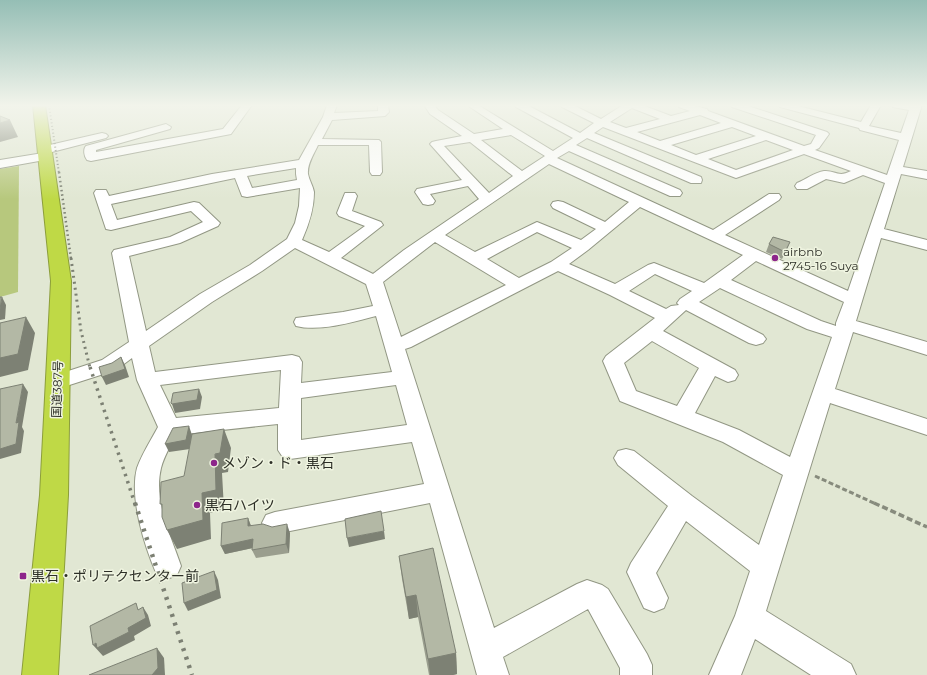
<svg xmlns="http://www.w3.org/2000/svg" width="927" height="675" viewBox="0 0 927 675" font-family="Montserrat,'Noto Sans JP',sans-serif">
<style>
.green{fill:#b7c87d}
.lines{fill:none;stroke-linecap:round;stroke-linejoin:round}
.minor-casing{stroke:#929784;stroke-width:2}
.highway-casing{stroke:#8c9e3b;stroke-width:2}
.path-far1{stroke:#878b7d;stroke-width:3;stroke-dasharray:5 2.5;stroke-linecap:butt}
.path{stroke:#878b7d;stroke-width:3.5;stroke-dasharray:6 3;stroke-linecap:butt}
.minor{fill:#fff;fill-rule:evenodd}
.highway{fill:#bfd946;fill-rule:evenodd}
.rail-far4{stroke:#7c8073;stroke-width:2;stroke-dasharray:1 2.5;stroke-linecap:butt}
.rail-far3{stroke:#7c8073;stroke-width:2.5;stroke-dasharray:1.5 3;stroke-linecap:butt}
.rail-far2{stroke:#7c8073;stroke-width:3;stroke-dasharray:2 4;stroke-linecap:butt}
.rail-far1{stroke:#7c8073;stroke-width:3.5;stroke-dasharray:2.5 5;stroke-linecap:butt}
.rail{stroke:#7c8073;stroke-width:4.5;stroke-dasharray:3 6;stroke-linecap:butt}
.wall{fill:#9a9e8e}
.shaded-wall{fill:#7d8174}
.building{fill:#b3b8a5;stroke:#7d8174}
.poi-dot{fill:#8d258b;stroke:#eff4e0;stroke-width:1.5}
.labels{text-anchor:middle;dominant-baseline:central;stroke-width:3;stroke-linejoin:round;paint-order:stroke}
.poi-label{font-size:12px;fill:#2d2f27;stroke:#eff4e0;text-anchor:start}
.street-label{font-size:12px;fill:#2d2f27;stroke:#eff4e0}
.near-poi-label{font-size:14px;fill:#2d2f27;stroke:#eff4e0;text-anchor:start}
</style>
<rect width="100%" height="100%" fill="#e1e7d3"/>
<path class="green" d="M19,166L18,292L0,297V169Z"/>
<g class="lines">
<g class="minor-casing">
<g id="minor">
<path d="M242,105H252L231,134L91,161L87,160C84,156 83,149 86,146L166,124L171,127L170,129L96,150V152L223,129Z"/>
<path d="M327,105H337L334,113L378,111V105H388L389,112L385,116L332,120L322,139L379,140L381,142L382,172L380,175H372L370,172L369,145H318C314,154 307,164 308,174C309,180 313,186 314,192C314,209 309,224 302,240L329,252L365,226L339,216L337,213L345,193H355L357,196L352,211L381,222L383,225L341,258L373,274L404,250L479,199L468,186L430,194L435,201L433,204L428,205L423,204L415,192L417,189L462,180L430,144L432,142L436,141L462,136L430,114L424,105H434L438,110L474,134L503,129L467,105H478L553,151L573,138L516,107L515,105H527L580,133L594,123L562,107L561,105H573L601,119L623,105H642L671,116L690,111L679,107L678,105H691L707,109L708,111L804,146L811,144L816,135L732,107L731,105H745L827,132L829,134L819,148L815,150L887,175L899,140L860,130L859,128L780,107L779,105H794L861,122L871,105H881L869,126L901,133L909,110L893,107L892,105H921V108L903,167L927,171V179L901,174L884,229L927,240V250L881,238L856,321L927,342V355L853,332L835,389L927,419V435L830,403L766,611L851,664L856,675H811L755,639L741,675H709L735,616L750,571L686,521L656,573L668,598L664,608L654,612L644,608L627,572L631,563L668,506L618,465L614,458L618,451L626,449L634,451L692,496L759,545L783,475L723,442L620,401L603,361L606,356L655,318L610,295L558,271L411,347L405,349L494,628L577,584L587,580L602,585L608,589L647,654L652,665V675H620V668L588,609L503,657L509,675H477L430,503L275,534L266,531L262,523L266,515L275,512L424,484L412,442L290,459L282,456L278,450V424L176,435C171,445 164,456 161,468C153,501 171,536 181,566L177,575L167,579L157,575C145,548 129,498 137,468C142,454 151,440 158,427L137,380L132,358L116,370L57,389L50,387L47,382L50,377L102,360L129,342L112,253L114,250L170,237L203,222L191,211L111,230L106,229L94,193L96,190H106L109,196L212,174L299,160L323,117ZM632,108L660,119L626,128L610,122ZM700,115L721,123L660,141L637,132ZM603,127L736,178L804,154L851,171C838,178 835,170 824,171C815,172 805,180 797,183L795,186L797,189H807L826,179L844,183L863,175L885,183L848,291L725,235L779,200L781,197L779,194H769L713,230L557,158L569,151L670,196H680L682,193L680,190L576,145L587,138L691,183H701L702,180L701,177L594,133ZM732,127L756,136L696,155L671,145ZM511,135L545,156L522,171L481,140ZM766,140L793,150L736,170L708,159ZM470,142L513,176L489,193L444,146ZM549,164L629,202L605,222L563,202L558,201L553,202L551,205L553,208L596,229L581,240L537,222L475,252L445,235ZM296,168V174L297,180L252,188L247,176ZM235,178L242,196L247,197L300,188L299,206L295,223L287,239L250,265L200,294L146,331L129,256L180,243L218,226L220,223L199,203L194,202L117,220L111,204ZM640,207L743,255L704,283L654,263L648,265L615,284L569,264L588,250ZM537,232L572,248L551,262L519,278L487,259ZM435,242L506,285L401,337L383,282ZM295,248L366,284L373,306L343,312L296,318L294,322L296,326C319,332 354,322 376,316L392,372L301,383L302,362L299,357L292,355L155,372L149,346L212,302L262,271ZM756,261L844,302L836,323V326L821,321L731,280ZM655,274L692,291L680,299L677,303L679,305L671,306L666,309L629,291ZM720,288L807,329L832,337L790,457L739,430L695,413L715,376L728,382L735,380L738,375L735,370L663,331L686,310L749,343L756,345L763,343L766,339L763,335L699,302ZM652,341L699,368L677,406L636,391L624,363ZM281,370L279,408L176,418L160,385ZM396,385L407,425L301,440V398Z"/>
<path d="M102,133L106,134L108,136L106,138L48,153L52,156L50,159L0,168V160L43,153L39,150L41,147Z"/>
</g>
</g>
<g class="highway-casing">
<path id="highway" d="M33,105H45L71,281L68,495L58,675H22L40,495L51,281Z"/>
</g>
<path class="path-far1" d="M815,476L876,504"/>
<path class="path" d="M874,503L927,527"/>
<use href="#minor" class="minor"/>
<use href="#highway" class="highway"/>
<path class="rail-far4" d="M49,105L59,173"/>
<path class="rail-far3" d="M59,172L71,259"/>
<path class="rail-far2" d="M71,258L81,331L90,368"/>
<path class="rail-far1" d="M90,367L135,504"/>
<path class="rail" d="M135,503L192,675"/>
</g>
<g class="wall">
<path d="M769,244L787,249L782,259L766,252Z"/>
<path d="M248,518L251,526L290,533L289,553L256,558L252,550L253,548L225,554L221,546Z"/>
<path d="M399,556L456,653L457,674L453,675H429L418,617L409,619L402,579Z"/>
</g>
<g class="shaded-wall">
<path d="M10,120L18,137L0,142V123Z"/>
<path d="M790,242L787,249L782,259L785,252Z"/>
<path d="M2,297L6,305L5,319L0,320V309Z"/>
<path d="M26,317L35,333L28,370L0,377V358Z"/>
<path d="M121,357L125,365L129,377L106,385L102,377Z"/>
<path d="M23,384L28,392L22,427L24,431L21,453L0,459V449L16,423Z"/>
<path d="M199,389L202,397L200,409L175,413L172,404Z"/>
<path d="M189,426L192,435L190,449L169,452L165,444Z"/>
<path d="M224,429L231,448L228,472L222,473L224,509L210,513L211,539L177,549L167,530L202,493Z"/>
<path d="M248,518L251,526H248Z"/>
<path d="M287,524L290,533L289,553L286,544Z"/>
<path d="M384,531L385,539L349,547L347,538Z"/>
<path d="M253,539L257,547L225,554L221,546Z"/>
<path d="M214,571L218,580L221,598L188,611L184,603Z"/>
<path d="M416,595L418,617L409,619L406,597Z"/>
<path d="M143,607L148,615L151,626L134,636L135,640L103,656L93,645L128,628Z"/>
<path d="M157,648L164,658L165,675H152Z"/>
<path d="M456,653L457,674L453,675H430L428,659Z"/>
</g>
<g class="building">
<path d="M0,116L10,120L0,123Z"/>
<path d="M773,237L790,242L785,252L769,244Z"/>
<path d="M0,297H2L0,309Z"/>
<path d="M26,317L18,354L0,358V323Z"/>
<path d="M121,357L125,369L102,377L99,367L112,363Z"/>
<path d="M23,384L16,423L19,422L16,444L0,449V389Z"/>
<path d="M199,389L197,400L172,404L171,403L173,393Z"/>
<path d="M189,426L186,440L165,444L173,428Z"/>
<path d="M224,429L220,453L215,454L216,490L202,493L203,520L167,530L162,517V504H160L161,482L184,476L192,434Z"/>
<path d="M381,511L384,531L347,538L345,519Z"/>
<path d="M248,518V526L263,524L272,527L287,524L286,544L252,550L253,539L221,546L222,523Z"/>
<path d="M433,548L456,653L428,659L416,595L406,597L399,556Z"/>
<path d="M214,571L217,590L184,603L182,583Z"/>
<path d="M136,603L138,610L143,607L146,618L128,628L129,632L97,648L96,643L93,645L90,626Z"/>
<path d="M157,648L158,668L152,675H89Z"/>
</g>
<linearGradient id="sky" x2="0" y2="1"><stop stop-color="#95beb5"/><stop offset="0.53" stop-color="#f2f4eb"/><stop offset="1" stop-color="#f2f4eb" stop-opacity="0"/></linearGradient>
<rect width="927" height="199" fill="url(#sky)"/>
<g class="poi-dot">
<circle cx="775" cy="258" r="4"/>
<circle cx="214" cy="463" r="4"/>
<circle cx="197" cy="505" r="4"/>
<rect x="19" y="572" width="8" height="8" rx="2"/>
</g>
<g class="labels">
<g class="poi-label">
<text x="783" y="251">airbnb<tspan x="783" dy="14">2745-16 Suya</tspan></text>
</g>
<g class="street-label">
<text transform="translate(57 389) rotate(-88)">国道387号</text>
</g>
<g class="near-poi-label">
<text x="222" y="463">メゾン・ド・黒石</text>
<text x="205" y="505">黒石ハイツ</text>
<text x="31" y="576">黒石・ポリテクセンター前</text>
</g>
</g>
</svg>
